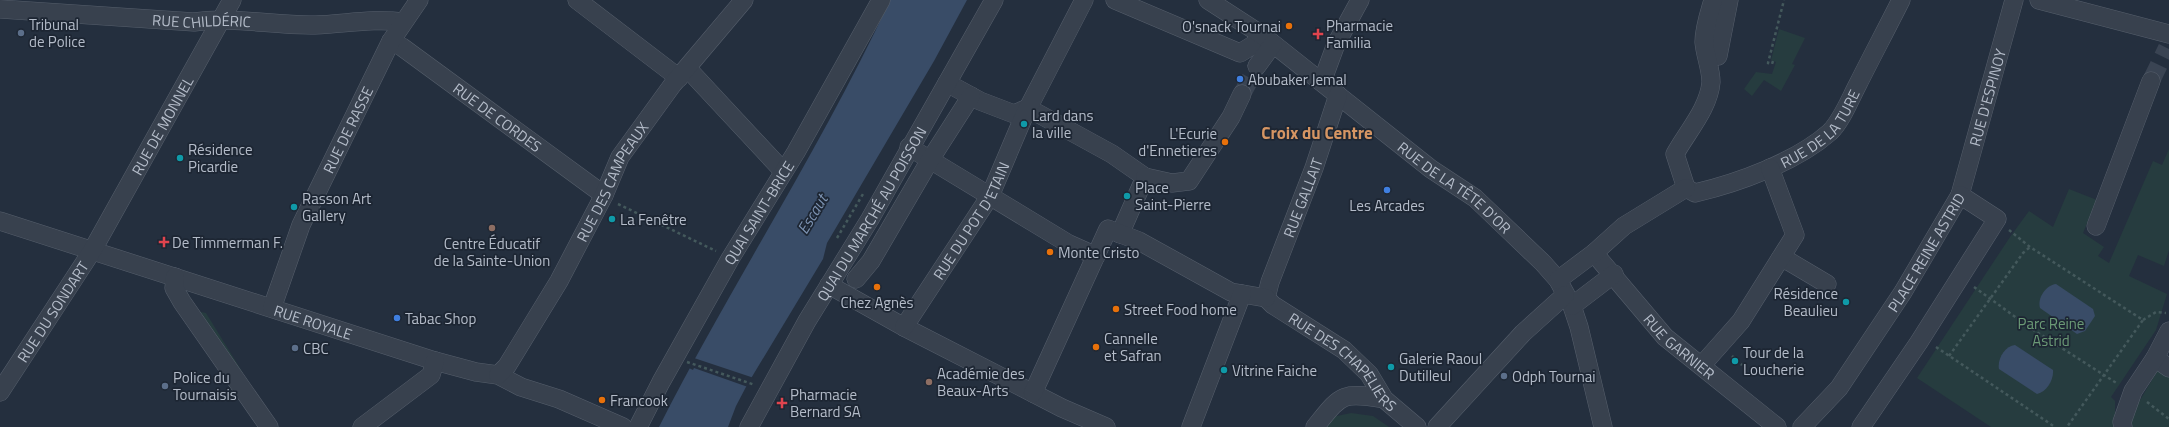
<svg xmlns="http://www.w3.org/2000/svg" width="2169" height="427" viewBox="0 0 2169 427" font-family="'Titillium Web',sans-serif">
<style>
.green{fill:#263c3f}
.water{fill:#394c67}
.pier{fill:#242f3e}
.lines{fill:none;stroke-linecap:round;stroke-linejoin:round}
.minor-tunnel{stroke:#3a4453;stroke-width:18;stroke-dasharray:18 9;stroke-linecap:butt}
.minor-casing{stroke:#565f6c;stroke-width:19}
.path{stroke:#44595c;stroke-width:2.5;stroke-dasharray:3 3;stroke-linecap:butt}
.minor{stroke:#38414e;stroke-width:18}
.path-bridge{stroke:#44595c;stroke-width:2.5;stroke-dasharray:3 3;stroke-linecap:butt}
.food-dot{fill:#e8710a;stroke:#1d2633;stroke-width:1.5}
.service-dot{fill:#5c6f8a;stroke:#1d2633;stroke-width:1.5}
.health-dot{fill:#e0444e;stroke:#1d2633;stroke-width:1.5}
.shop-dot{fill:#3f7fe0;stroke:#1d2633;stroke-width:1.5}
.culture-dot{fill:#0f9aa8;stroke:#1d2633;stroke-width:1.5}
.education-dot{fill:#8d6e63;stroke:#1d2633;stroke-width:1.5}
.labels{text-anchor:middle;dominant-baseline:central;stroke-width:3.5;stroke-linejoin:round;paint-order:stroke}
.street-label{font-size:15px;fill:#b4bcc9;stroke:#1d2633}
.poi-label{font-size:15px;fill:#b4bcc9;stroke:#1d2633;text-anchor:start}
.park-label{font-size:15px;fill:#6b9a76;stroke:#1d2633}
.water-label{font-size:16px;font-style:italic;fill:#7c92b1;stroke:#1d2633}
.quarter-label{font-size:17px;font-weight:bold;fill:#d59563;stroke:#1d2633}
</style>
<rect width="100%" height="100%" fill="#242f3e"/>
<g class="green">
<path d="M1779,29L1805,38L1792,64L1795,65L1781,91L1764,80L1752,96L1744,89L1756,72L1772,74L1776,62L1771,60Z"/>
<path d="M2169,149V250L2164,266L2138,255L2129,276L2167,294L2156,330L2111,397L2115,401V427H1991L1917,378L2010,237L2029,211L2053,227L2069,189L2097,200L2083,233L2104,247L2098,256L2109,263L2153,161L2162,165Z"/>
<path d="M197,311L206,313L243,373L239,376Z"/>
<path d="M2161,365L2169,371V427H2124Z"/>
<path d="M1351,413L1373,416L1389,427H1324L1332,417Z"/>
</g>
<g class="water">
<path d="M890,0H967L934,61L827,243L823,259L747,385L736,406L728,427H659C732,283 822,147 890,0Z"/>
<path d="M2056,284L2093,309L2095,316L2085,331L2077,334L2040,308C2037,298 2046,285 2056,284Z"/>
<path d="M2015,345L2053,370C2054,379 2047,392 2037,394L1999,369C1997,359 2005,346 2015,345Z"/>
</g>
<path class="pier" d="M703,338V339L694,358L754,378L748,387L694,368L693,370L687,367L683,375L692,357Z"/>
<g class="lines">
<g class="minor-tunnel">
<path d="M2151,81L2167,48"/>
<path d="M1242,94L1257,66"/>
</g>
<g class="minor-casing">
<g id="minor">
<path d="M577,0L679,78"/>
<path d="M1115,0L1240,53L1253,45L1262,35"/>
<path id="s1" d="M1208,0L1262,35L1431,169L1475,198L1543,263L1558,280L1572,306L1579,327L1603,427"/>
<path d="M2039,0L2169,34"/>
<path id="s2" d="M0,9L194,22C235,16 274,26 315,25C345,24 373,18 403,22"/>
<path id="s3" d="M391,41L402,47L604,195"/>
<path d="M1718,56L1729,0"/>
<path d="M1257,66L1273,44"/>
<path d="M688,69L783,171"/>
<path d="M1322,82L1336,44L1360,0"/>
<path d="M947,83L980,101L1014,114L1028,108"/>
<path d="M1028,108L1112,154L1145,177L1120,234"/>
<path d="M909,147L1069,244L1096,256"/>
<path d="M1145,177L1172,183L1189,181L1231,117L1242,94"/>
<path id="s4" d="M1686,188L1695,193C1738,183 1796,162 1830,132C1842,120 1850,99 1858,84C1872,56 1887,28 1901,0"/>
<path d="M1686,188L1675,154C1687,132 1709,108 1711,82C1711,69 1705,55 1704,42C1704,28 1709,14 1713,0"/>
<path id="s5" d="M0,221L435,361L476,372L498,375L521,387L559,399L623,427"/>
<path d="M2096,226L2151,81"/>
<path id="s6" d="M1594,253L1665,337L1777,427"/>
<path d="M1780,259L1790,262L1827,284"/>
<path d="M175,277L174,288L182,302L269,427"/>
<path d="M856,279L871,261L930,160L971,96"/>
<path d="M1558,280L1594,253L1624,226L1686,188"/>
<path d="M829,285L904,327L1062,408L1106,427"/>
<path id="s7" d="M1266,298L1270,282L1314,168L1338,95"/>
<path id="s8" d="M1266,298L1273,305L1344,350L1369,374L1384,399L1417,427"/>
<path d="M1572,306L1614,274"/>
<path id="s9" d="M272,308L301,225L391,41L419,0"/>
<path id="s10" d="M904,327L990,196L1024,116L1084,0"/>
<path d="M2155,358L2169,368"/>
<path d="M1702,365L1741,321L1795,235L1770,168"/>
<path id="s11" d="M498,375L507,366L559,281L604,195L620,157L673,84L744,0"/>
<path id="s12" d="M0,392L92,251L232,0"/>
<path d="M1033,393L1108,229L1139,241L1231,292L1266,298"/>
<path d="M362,427L431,375L435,361"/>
<path id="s13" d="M638,427L661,382L730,259L796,152L881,0"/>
<path id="s14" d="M749,427L807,321L870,219L994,0"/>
<path d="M1191,427L1242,294"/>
<path d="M1315,427C1341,395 1341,391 1384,399"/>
<path d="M1437,427L1523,333L1565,295"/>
<path id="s15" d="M1802,427L1839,388L1903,292L1960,195L2014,0"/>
<path d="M1861,427L1919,342L1997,219L1960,195"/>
<path d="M2123,427L2122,422L2133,391L2155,358L2169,331"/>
</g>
</g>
<g class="path">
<path d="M1773,61L1772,64L1768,63L1784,0"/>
<path d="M618,204L716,251"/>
<path d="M2009,230L2030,247L2143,320L2067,427"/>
<path d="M837,238L863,194"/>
<path d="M1974,287L2032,329L2118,384"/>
<path d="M2143,320L2156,312L2166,313"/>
<path d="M1936,347L2055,427"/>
<path d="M1732,356L1742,365"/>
<path d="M1949,356L2023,253L2030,247"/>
<path d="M2147,402L2169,419"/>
</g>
<use href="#minor" class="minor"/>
<path class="path-bridge" d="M687,362L755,385"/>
</g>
<g class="food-dot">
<circle cx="1289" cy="26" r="4"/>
<circle cx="1225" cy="142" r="4"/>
<circle cx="1050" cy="252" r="4"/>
<circle cx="877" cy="287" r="4"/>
<circle cx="1116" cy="309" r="4"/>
<circle cx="1096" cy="347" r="4"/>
<circle cx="602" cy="400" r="4"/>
</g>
<g class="service-dot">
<circle cx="21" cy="33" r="4"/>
<circle cx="295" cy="348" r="4"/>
<circle cx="1504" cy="376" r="4"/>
<circle cx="165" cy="386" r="4"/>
</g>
<g class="health-dot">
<path d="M1316 28h4v4h4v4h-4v4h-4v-4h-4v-4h4z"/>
<path d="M162 236h4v4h4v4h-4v4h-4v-4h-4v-4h4z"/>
<path d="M780 397h4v4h4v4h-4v4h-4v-4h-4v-4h4z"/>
</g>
<g class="shop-dot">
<circle cx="1240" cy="79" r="4"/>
<circle cx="1387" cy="190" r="4"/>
<circle cx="397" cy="318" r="4"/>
</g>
<g class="culture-dot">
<circle cx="1024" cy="124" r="4"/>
<circle cx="180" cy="158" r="4"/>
<circle cx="1127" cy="196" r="4"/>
<circle cx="294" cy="207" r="4"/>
<circle cx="612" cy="219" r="4"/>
<circle cx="1846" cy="302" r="4"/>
<circle cx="1735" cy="361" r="4"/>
<circle cx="1391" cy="367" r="4"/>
<circle cx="1224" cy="370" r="4"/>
</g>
<g class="education-dot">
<circle cx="492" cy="228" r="4"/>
<circle cx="929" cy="382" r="4"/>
</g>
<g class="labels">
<g class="street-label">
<text stroke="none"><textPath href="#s2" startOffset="202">RUE CHILDÉRIC</textPath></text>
<text stroke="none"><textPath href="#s15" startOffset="383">RUE D'ESPINOY</textPath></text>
<text stroke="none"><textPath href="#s3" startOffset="131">RUE DE CORDES</textPath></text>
<text stroke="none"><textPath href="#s4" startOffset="155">RUE DE LA TURE</textPath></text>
<text stroke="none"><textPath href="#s12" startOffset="312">RUE DE MONNEL</textPath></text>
<text stroke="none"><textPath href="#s9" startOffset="194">RUE DE RASSE</textPath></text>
<text stroke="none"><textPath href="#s11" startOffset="225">RUE DES CAMPEAUX</textPath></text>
<text stroke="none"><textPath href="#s1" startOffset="310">RUE DE LA TÊTE D'OR</textPath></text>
<text stroke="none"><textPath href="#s7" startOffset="107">RUE GALLAIT</textPath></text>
<text stroke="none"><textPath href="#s13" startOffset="246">QUAI SAINT-BRICE</textPath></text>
<text stroke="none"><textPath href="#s14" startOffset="246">QUAI DU MARCHÉ AU POISSON</textPath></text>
<text stroke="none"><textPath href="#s10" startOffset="126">RUE DU POT D'ETAIN</textPath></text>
<text stroke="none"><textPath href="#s15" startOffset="215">PLACE REINE ASTRID</textPath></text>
<text stroke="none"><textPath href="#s12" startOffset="96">RUE DU SONDART</textPath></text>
<text stroke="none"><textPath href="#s5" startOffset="329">RUE ROYALE</textPath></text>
<text stroke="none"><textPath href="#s6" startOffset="127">RUE GARNIER</textPath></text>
<text stroke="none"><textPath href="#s8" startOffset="101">RUE DES CHAPELIERS</textPath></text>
</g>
<g class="poi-label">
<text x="29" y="24">Tribunal<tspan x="29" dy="17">de Police</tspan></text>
<text x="1326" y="25">Pharmacie<tspan x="1326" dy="17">Familia</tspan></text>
<text x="1281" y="26" text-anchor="end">O'snack Tournai</text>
<text x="1248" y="79">Abubaker Jemal</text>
<text x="1032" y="115">Lard dans<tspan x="1032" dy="17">la ville</tspan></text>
<text x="1217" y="133" text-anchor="end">L'Ecurie<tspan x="1217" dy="17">d'Ennetieres</tspan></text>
<text x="188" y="149">Résidence<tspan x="188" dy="17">Picardie</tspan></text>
<text x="1135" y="187">Place<tspan x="1135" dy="17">Saint-Pierre</tspan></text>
<text x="302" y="198">Rasson Art<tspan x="302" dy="17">Gallery</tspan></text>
<text x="1387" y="205" text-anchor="middle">Les Arcades</text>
<text x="620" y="219">La Fenêtre</text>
<text x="172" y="242">De Timmerman F.</text>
<text x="492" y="243" text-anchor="middle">Centre Éducatif<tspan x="492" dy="17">de la Sainte-Union</tspan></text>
<text x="1058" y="252">Monte Cristo</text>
<text x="1838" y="293" text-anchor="end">Résidence<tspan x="1838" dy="17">Beaulieu</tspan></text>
<text x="877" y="302" text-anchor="middle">Chez Agnès</text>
<text x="1124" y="309">Street Food home</text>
<text x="405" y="318">Tabac Shop</text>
<text x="1104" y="338">Cannelle<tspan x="1104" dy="17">et Safran</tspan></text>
<text x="303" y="348">CBC</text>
<text x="1743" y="352">Tour de la<tspan x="1743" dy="17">Loucherie</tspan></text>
<text x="1399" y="358">Galerie Raoul<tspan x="1399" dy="17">Dutilleul</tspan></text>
<text x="1232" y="370">Vitrine Faiche</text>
<text x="937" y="373">Académie des<tspan x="937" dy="17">Beaux-Arts</tspan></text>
<text x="1512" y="376">Odph Tournai</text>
<text x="173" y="377">Police du<tspan x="173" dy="17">Tournaisis</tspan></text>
<text x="790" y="394">Pharmacie<tspan x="790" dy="17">Bernard SA</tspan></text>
<text x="610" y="400">Francook</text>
</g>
<g class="park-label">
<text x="2051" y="323">Parc Reine<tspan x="2051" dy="17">Astrid</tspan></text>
</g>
<g class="water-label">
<text transform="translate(812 214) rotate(-59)">Escaut</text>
</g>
<g class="quarter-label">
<text x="1317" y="133">Croix du Centre</text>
</g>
</g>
</svg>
